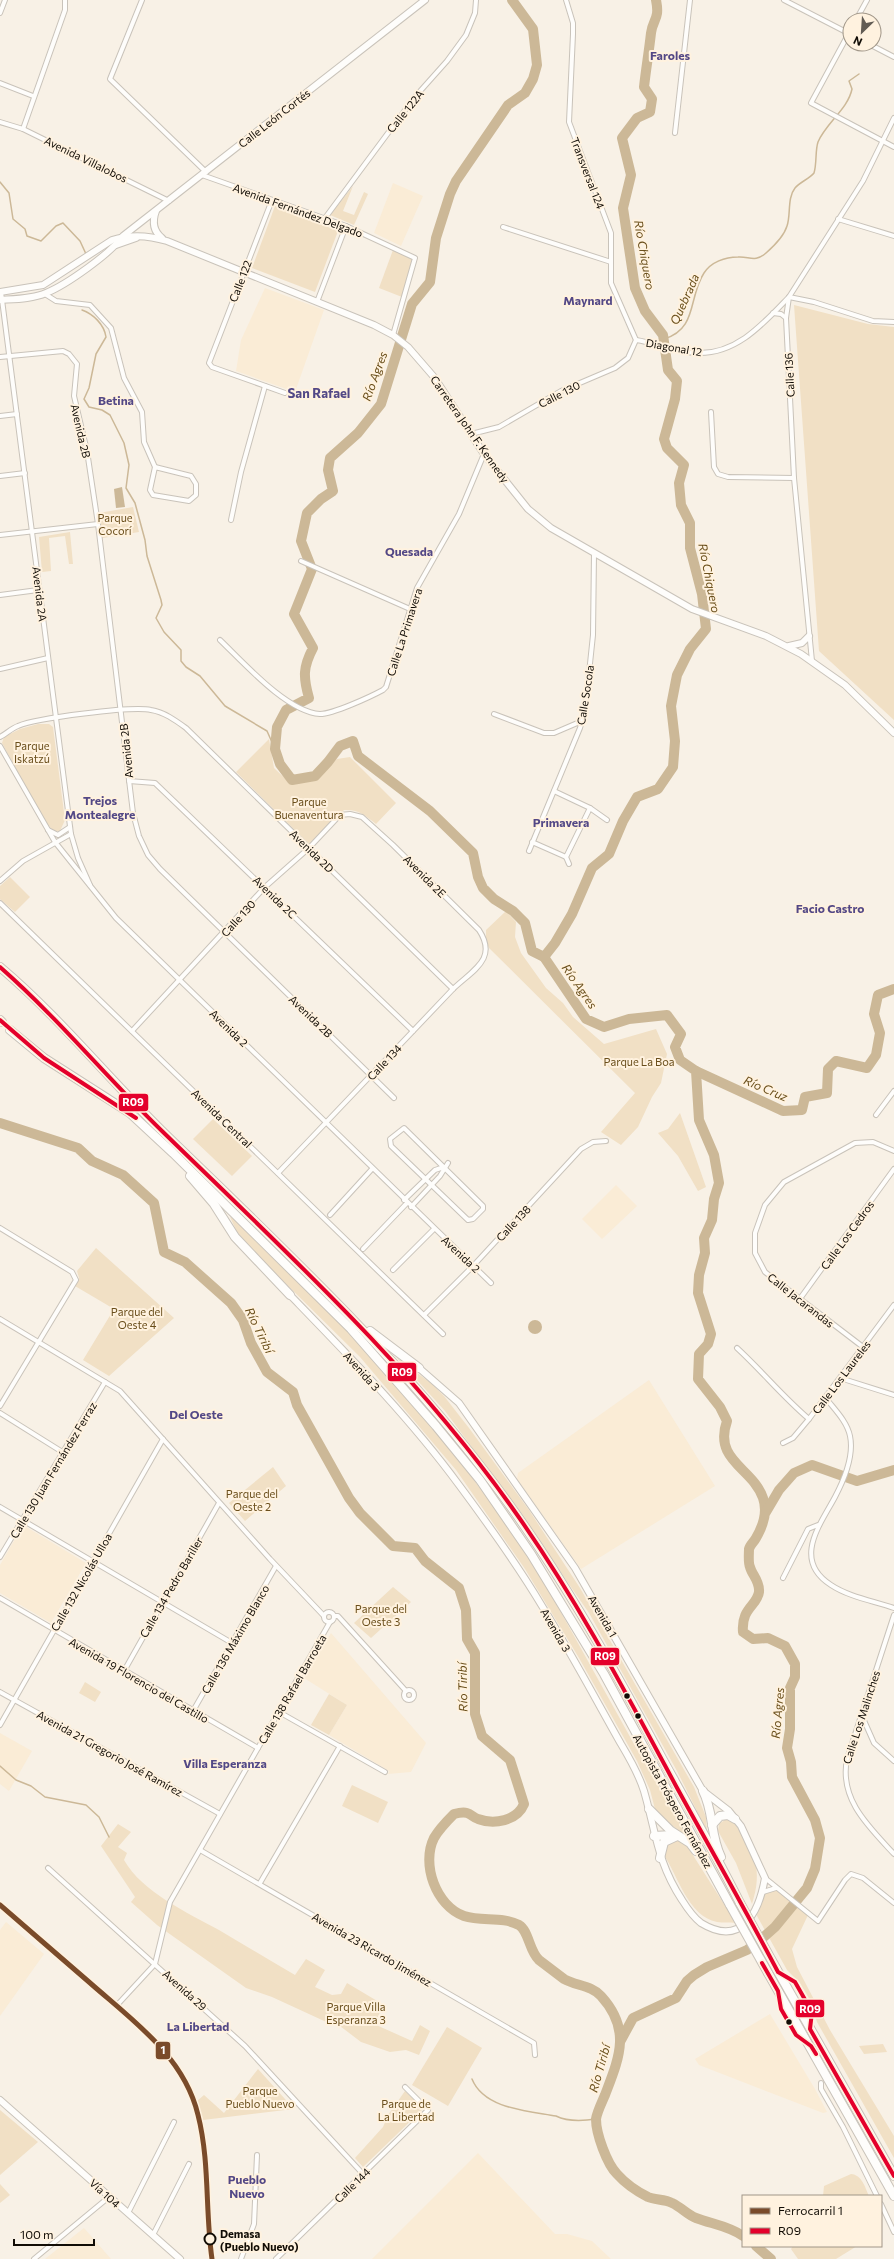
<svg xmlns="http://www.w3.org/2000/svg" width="894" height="2259" viewBox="0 0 894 2259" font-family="Commissioner,sans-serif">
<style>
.built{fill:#faecd6}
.green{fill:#f1e0c5}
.water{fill:#ccb897}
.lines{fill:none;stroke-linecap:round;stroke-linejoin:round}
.stream{stroke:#ccb897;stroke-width:1.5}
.river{stroke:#ccb897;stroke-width:10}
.street-casing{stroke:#c9c3ba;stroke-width:6}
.secondary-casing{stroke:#c9c3ba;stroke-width:8}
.highway-casing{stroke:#c9c3ba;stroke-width:10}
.street{stroke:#fefdfb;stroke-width:4}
.secondary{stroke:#fefdfb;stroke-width:6}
.highway{stroke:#fefdfb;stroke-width:8}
.highway-bridge-casing{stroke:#c9c3ba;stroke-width:10;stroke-linecap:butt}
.highway-bridge{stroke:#fefdfb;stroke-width:8}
.bus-1-casing{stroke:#fff2df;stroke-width:7}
.bus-1{stroke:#e4002b;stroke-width:4}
.rail-1-casing{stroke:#fff2df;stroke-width:8}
.rail-1{stroke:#7a4b2a;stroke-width:5}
.bus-dot{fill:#110c05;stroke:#fff2df;stroke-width:1.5}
.stop-dot{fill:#fff2df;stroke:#110c05;stroke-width:2}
.labels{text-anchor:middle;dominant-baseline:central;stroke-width:4;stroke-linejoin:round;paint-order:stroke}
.street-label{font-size:11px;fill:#110c05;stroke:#fff2df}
.park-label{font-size:11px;fill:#6a4e1b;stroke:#fff2df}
.stop-label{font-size:11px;font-weight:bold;fill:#110c05;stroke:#fff2df;text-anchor:start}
.neighbourhood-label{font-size:12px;font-weight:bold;fill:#534886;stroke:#fff2df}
.water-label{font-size:12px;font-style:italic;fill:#6a4f1b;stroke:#fff2df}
.quarter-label{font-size:13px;font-weight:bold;fill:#534886;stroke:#fff2df}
.line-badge{stroke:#fff2df;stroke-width:1.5}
.badge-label{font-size:11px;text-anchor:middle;font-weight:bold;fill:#fff}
</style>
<rect width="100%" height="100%" fill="#f8f1e6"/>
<g class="built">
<path d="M393,183L423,196L401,246L374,233Z"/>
<path d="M265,288L324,310L295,392L236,371L241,340Z"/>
<path d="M616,1185L637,1206L602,1239L582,1219Z"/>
<path d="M649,1380L715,1486L581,1569L517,1479L518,1473Z"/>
<path d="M23,1525L86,1563L51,1623L0,1593V1565Z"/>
<path d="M331,1633L426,1743L411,1772L388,1774L389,1771L329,1735L347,1705L304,1678Z"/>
<path d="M0,1733L32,1751L9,1791L0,1784Z"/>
<path d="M6,1922L44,1954L0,2016V1930Z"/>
<path d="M770,2014L815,2089L827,2112L823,2113L699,2065L695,2059Z"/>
<path d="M478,2153L555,2234H567L592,2241L611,2259H372Z"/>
<path d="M84,2228L111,2259H45Z"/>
</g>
<g class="green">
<path d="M353,186L343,211L354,215L364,192L368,194L354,225L330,215Z"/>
<path d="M275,206L338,231L315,292L252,268Z"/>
<path d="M393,250L413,259L402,297L379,288Z"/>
<path d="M794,305L868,324L894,327V720L819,651Z"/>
<path d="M133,507L139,532L103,538L99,513Z"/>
<path d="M70,532L73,564H69L65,536L49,538L51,571L42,572L39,537Z"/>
<path d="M38,724H49L53,727L65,820L60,831H53L43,818L2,743L4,737L20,729Z"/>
<path d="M269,739L274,768L291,784L311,780L337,759L350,757L396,803L376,824C365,815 358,809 344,810L309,844L236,772Z"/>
<path d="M10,877L30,897L15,912L0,899V886Z"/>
<path d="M506,911L516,922L515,937L521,953L546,988L563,1003L573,1017L604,1044L656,1029L667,1054L661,1083L652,1097L638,1127L621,1145L601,1132L635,1093L489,948L486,941V930Z"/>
<path d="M680,1113L706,1187L698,1191L678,1156L658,1133L668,1129Z"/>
<path d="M213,1119L252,1156L232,1176L193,1139Z"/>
<path d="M230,1217L238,1221L368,1350L446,1442L526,1551L538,1571L644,1762L683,1827V1834L656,1813L650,1790L637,1761L579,1658L525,1569L456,1470L360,1357L262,1260L237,1232Z"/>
<path d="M96,1248L174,1318L109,1376L83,1360L114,1309L75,1286L79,1278L77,1271Z"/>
<path d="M396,1357L432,1384L444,1396L469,1428L529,1510L580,1588L694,1787L706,1817L707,1831L677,1771L589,1613L500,1485L445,1411Z"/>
<path d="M273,1467L286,1486L245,1521L229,1503Z"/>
<path d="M393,1587L411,1602L371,1638L354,1623Z"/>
<path d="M85,1682L101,1692L95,1702L79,1693Z"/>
<path d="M329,1694L347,1705L329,1735L311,1725Z"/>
<path d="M352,1785L388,1802L378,1823L342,1806Z"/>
<path d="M726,1819L731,1820L735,1824C755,1852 763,1870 752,1904L736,1863L718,1831L719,1824Z"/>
<path d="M118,1824L131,1832L118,1847L127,1853L124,1860C142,1892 188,1913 219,1930C244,1945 270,1960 295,1975L306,1959L325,1970L315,1987L332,1995L341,1994L347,1983L384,2005L374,2024L412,2041L420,2025L430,2031L419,2055L406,2050L390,2052L361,2042L336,2023L335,2026L272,1997L246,1988L157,1925L131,1902L135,1897L101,1846Z"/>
<path d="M673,1839L684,1841L736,1923C729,1922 723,1923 717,1922C688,1916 678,1876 664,1855L665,1846Z"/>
<path d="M766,1890H776L808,1915L792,1949L797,1967L830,2030L894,2136V2158L817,2022L810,2000L800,1983L787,1970L757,1916L758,1907Z"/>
<path d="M447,2027L482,2048L448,2106L412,2085Z"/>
<path d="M883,2044L887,2052L864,2054L859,2046Z"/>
<path d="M258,2069L294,2109L203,2120L197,2101L204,2095L224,2113Z"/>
<path d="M405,2091L423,2109L363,2167L355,2158L383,2127L388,2115Z"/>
<path d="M0,2110L38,2142L0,2175Z"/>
<path d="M851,2174C862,2175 865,2187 869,2196H823L824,2186Z"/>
<path d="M0,2184L10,2195L0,2203Z"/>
<path d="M793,2246H857L836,2259H798L791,2249Z"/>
</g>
<g class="water">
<path d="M122,487L125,507L116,508L114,489Z"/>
<circle cx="535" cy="1327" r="7"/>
</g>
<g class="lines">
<g class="stream">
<path d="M0,182L9,193L13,219L25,229L27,236L41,241L56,226L63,223L80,241L86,254"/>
<path d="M82,310C93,314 104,324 106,337L96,354L89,388L84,399L89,407L102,410L110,415L124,443L129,465L126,488L135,503L145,540L147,556L161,600L162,605L156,618L164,632L181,650V661L186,667L200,676L225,706L267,731L275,749"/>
<path d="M664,339C698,329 688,297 704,273C711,262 725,257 738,257C749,256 755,263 766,253C774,246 784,236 787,226C791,215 787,198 795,188C800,182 809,179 814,173C817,163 815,151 818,142C826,123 848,109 852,89L849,81L859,74"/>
<path d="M0,1766L16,1780L31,1786L45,1797L86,1805L99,1817L109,1837"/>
<path d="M472,2079C484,2109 528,2111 556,2116C568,2122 583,2121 596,2119"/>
</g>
<g class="river">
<path d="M512,0L533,29L537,65L533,79L525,93L508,105L456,181L450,194L436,238L430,282L412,304L381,404L358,433L330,458L328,470L333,491L321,499L307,513L301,541L312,569L294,614L313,648C303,667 303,677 309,698L286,710L277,727L275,749L280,764L292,780L315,776L328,762L340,746L353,741L358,756L430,811L473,853L478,877L483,888L494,899L513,911L525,923L532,951L544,957L586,1019L604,1027L629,1019L667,1015L681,1034L675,1047L680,1060L696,1071L699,1120L714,1155L719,1183L714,1199L712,1220L704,1238L705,1253L699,1275L698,1293L711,1334L708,1344L699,1354L698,1379L720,1407L727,1421C713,1461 753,1468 763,1498C768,1512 763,1526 756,1538C754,1542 750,1545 749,1549C749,1553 748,1563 750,1567C752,1575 760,1581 759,1592C757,1606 741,1608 743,1632L753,1639L768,1638L785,1646L795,1664V1677L790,1688V1729L787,1748L791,1762L792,1777L815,1820L820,1838L815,1869L807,1888L775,1927L758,1942L747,1950L707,1967L694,1975L687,1981L676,1998L633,2018L621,2040"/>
<path d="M544,957L555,943L572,914L592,868L609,854L623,821L637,797L658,789L673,767L675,741L671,706L677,675L690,649L706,629L702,594L690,548V523L681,505L679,483L684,465L667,448L664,439L675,399L677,381L668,370L663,335L645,311L635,288L623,208L631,175L622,138L637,118L650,112L652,99L644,87C646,69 649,51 651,33C653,18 660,20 656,0"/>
<path d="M696,1071L783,1111L802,1110L805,1097L827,1093L828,1069L836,1061L867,1068L876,1055L880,1033L874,1014L878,995L894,989"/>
<path d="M0,1123L78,1148L92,1161L123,1175L154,1203L164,1252L185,1262L231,1303L243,1320L251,1343L267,1372L293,1392L297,1405L349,1498L360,1513L393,1546L415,1548L425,1561L459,1588L466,1610L467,1639L475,1653V1714L482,1736L510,1760L524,1804C517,1821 494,1825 478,1819C474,1818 471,1814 467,1813C463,1812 458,1813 454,1814C447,1821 439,1829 434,1838C421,1864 436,1906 464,1916C482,1922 502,1916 519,1925C529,1931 529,1951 539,1960C547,1966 556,1973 564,1979C576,1986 591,1985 601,1996C632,2030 619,2058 605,2095C602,2102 597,2112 596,2119C596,2134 607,2164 617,2174C625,2183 638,2192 648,2197C655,2200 665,2199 672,2203C681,2207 688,2215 696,2218C712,2224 729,2226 743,2236"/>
<path d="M766,1512L779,1490L794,1473L812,1465L857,1481L894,1470"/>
<path d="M756,2246L771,2259"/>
</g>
<g class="street-casing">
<g id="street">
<path d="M142,0L110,79L206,172"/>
<path d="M566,0L573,23V34L569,122L611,233V283L636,340"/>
<path d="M784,0L850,34"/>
<path d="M0,13L5,0"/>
<path d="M856,20L867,0"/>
<path d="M850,31L811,103L894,147"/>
<path d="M869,44L894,57"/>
<path d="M0,83L33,96"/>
<path d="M0,122L23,129L169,201"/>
<path d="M23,129L65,10V0"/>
<path d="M675,133L690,0"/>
<path d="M202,175L346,226L415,258L393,335"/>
<path d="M272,200L209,363L212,367L285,393"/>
<path d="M325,218L414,98L447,61L466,35L475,13L476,0"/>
<path d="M838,219L894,236"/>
<path d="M503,227L611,262"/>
<path d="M1,292L71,834L78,858L90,885"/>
<path d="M45,294L56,301L90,305L111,328L124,378L142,412L144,442L155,467"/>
<path d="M789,297L814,302L873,321L894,322"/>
<path d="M317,302L346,226"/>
<path d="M773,313L781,314L786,318"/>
<path d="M636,340C656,343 676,352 696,353C736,355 763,324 788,298"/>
<path d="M0,357L63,351L69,354L77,364L74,396L87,451L98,524L133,813L139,836L148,855L160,869L394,1098"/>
<path d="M711,412L714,467L718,474L728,477L794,478"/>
<path d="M0,416L17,414"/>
<path d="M471,434L499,427L561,391L615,368L628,358L636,340"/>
<path d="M155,467L191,476L196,484V495L189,501L153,495L150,490Z"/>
<path d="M0,476L25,473"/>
<path d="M231,520L241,472L265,386"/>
<path d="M0,535L98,524"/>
<path d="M301,561L410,609"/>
<path d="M0,595L38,590"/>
<path d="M220,640C243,662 287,712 320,714C333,714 370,697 383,690L386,687L417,588L459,514L484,454"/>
<path d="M812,661L794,478L786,318L789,297L863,181L894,118"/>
<path d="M0,669L48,658"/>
<path d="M494,714L544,733H554L582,721"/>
<path d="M0,737C6,734 12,728 18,726C36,718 132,706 151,710C164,712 175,720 186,728L453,989"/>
<path d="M0,746L55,842L116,918L491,1283"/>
<path d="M129,781L155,783L413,1031"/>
<path d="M590,808L607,820"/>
<path d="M48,830L58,835L70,827"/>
<path d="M532,842L566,857L590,808L554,791"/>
<path d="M529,851L580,728L585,711L593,635L594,553"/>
<path d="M566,857L569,864"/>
<path d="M0,881L23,861L71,834"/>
<path d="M0,903L443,1334"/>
<path d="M132,1031L265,887L309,848L340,815L350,814L362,817L393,845L479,930C498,959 473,970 453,989L278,1173"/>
<path d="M876,1115L894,1091"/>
<path d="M404,1128L483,1206V1209L473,1219L468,1220L391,1146L390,1139Z"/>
<path d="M404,1200L435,1170L444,1167"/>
<path d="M411,1207L440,1176L448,1163"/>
<path d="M330,1215L372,1169"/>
<path d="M0,1228L72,1272L76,1280L0,1406"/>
<path d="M363,1249L407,1203"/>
<path d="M393,1270L434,1229"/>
<path d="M799,1300L894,1169"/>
<path d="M424,1315L473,1266L581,1149L593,1142L606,1141"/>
<path d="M0,1319L120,1391L270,1559L324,1616"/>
<path d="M863,1347L765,1272L755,1253V1233L765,1205L784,1182L855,1143L873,1142L894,1151"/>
<path d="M737,1348C762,1371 783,1397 809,1419"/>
<path d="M840,1378L894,1395"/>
<path d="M825,1397C834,1409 847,1421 850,1436C854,1455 844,1480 835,1497C820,1525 792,1560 831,1585C849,1597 874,1601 894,1608"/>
<path d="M0,1413L64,1453"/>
<path d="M783,1443L793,1438L809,1419L894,1305"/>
<path d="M0,1507L232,1643"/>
<path d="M0,1557L105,1382"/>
<path d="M783,1578L808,1529L818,1525"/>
<path d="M0,1598L258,1748"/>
<circle cx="329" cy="1617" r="5"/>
<path d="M894,1615L847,1759C839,1799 868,1826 894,1854"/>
<path d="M334,1616H338L406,1691"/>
<path d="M124,1671L219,1503"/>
<circle cx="409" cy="1695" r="5"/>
<path d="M0,1692L220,1814"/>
<path d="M193,1711L276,1566"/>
<path d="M279,1712L385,1772"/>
<path d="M862,1716L874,1743L894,1761"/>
<path d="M0,1725L163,1439"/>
<path d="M200,1850L534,2043L535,2055"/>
<path d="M48,1868L245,2046L363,2174"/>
<path d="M765,1878L818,1921L845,1880L851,1874L863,1878L894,1903"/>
<path d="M260,1883L340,1746"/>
<path d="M763,1892L776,1888"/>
<path d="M119,2003L155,1964L170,1902L330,1622"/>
<path d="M821,2083V2089L843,2127L877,2196"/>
<path d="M881,2204L894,2232"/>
<path d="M128,2213L174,2122"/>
<path d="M153,2235L189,2164"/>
<path d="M34,2259L109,2197"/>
<path d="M241,2259L254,2224L257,2155"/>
<path d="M276,2259L428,2110L405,2087"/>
</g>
</g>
<g class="secondary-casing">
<g id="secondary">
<path d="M156,211C152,222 153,231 162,238"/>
<path d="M116,245L136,238"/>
<path d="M0,292L43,285L112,240C131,234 148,235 167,241L374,325L393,335L408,347L434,377L484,454L528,509L551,528L692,609L766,636L801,654L845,685L894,733"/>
<path d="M0,300C15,299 32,299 46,293C66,285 110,254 123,236L425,0"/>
<path d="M789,646L802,643L809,636"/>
<path d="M290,1295C349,1356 409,1417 459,1485C488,1524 517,1564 542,1606C570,1651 595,1698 621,1744C630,1759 639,1775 644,1791C656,1832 657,1862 682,1900C687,1908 693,1917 701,1923C742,1948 759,1912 765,1878L741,1826L729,1811L703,1791L575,1568L459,1403L419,1368"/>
<path d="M0,2100L180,2259"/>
</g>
</g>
<g class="highway-casing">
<g id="highway">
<path d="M0,967C58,1016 107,1077 161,1130C274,1240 389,1347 485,1472C554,1561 610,1661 663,1760C689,1807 716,1855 740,1903"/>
<path d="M0,1020L2,1022"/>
<path d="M10,1030L44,1058L130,1113L173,1153L351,1329L436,1426L480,1480L531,1554L604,1674L730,1905"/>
<path d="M190,1176L214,1204L235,1237L290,1295"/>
<path d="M370,1331L419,1368"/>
<path d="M703,1791C714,1812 710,1835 721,1857"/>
<path d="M649,1809L671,1831L690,1843L696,1851"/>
<path d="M712,1825L720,1816L728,1815L735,1819"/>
<path d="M654,1836L672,1835"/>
<path d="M660,1858L664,1842L677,1836"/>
<path d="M776,1968L894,2176"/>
<path d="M768,1973L894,2196"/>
</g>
</g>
<use href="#street" class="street"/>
<use href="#secondary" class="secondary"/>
<use href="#highway" class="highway"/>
<g class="highway-bridge-casing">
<g id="highway-bridge">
<path d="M740,1903L776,1968"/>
<path d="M730,1905L768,1973"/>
</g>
</g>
<use href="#highway-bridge" class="highway-bridge"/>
<g class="bus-1-casing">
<g id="bus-1">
<path d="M0,967C58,1018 107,1078 163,1132C285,1251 413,1368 513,1509C575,1596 625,1691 676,1786C710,1848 745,1909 778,1972L795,1982L812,2012L810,2029L894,2176"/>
<path d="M0,1020L44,1058L136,1118"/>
<path d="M762,1963L778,1991L781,2009L796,2035L811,2046L816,2054"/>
</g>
</g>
<use href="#bus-1" class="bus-1"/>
<g class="rail-1-casing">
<path id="rail-1" d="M0,1905C30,1931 59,1956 89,1982C132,2020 184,2056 198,2115C210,2162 205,2211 212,2259"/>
</g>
<use href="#rail-1" class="rail-1"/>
</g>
<g class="bus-dot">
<circle cx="627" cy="1696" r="3.5"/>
<circle cx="638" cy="1716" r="3.5"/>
<circle cx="789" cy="2022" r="3.5"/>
</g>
<circle class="stop-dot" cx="210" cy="2239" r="5.5"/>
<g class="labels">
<g class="street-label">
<text transform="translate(405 111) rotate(-51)">Calle 122A</text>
<text transform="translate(274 118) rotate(-38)">Calle León Cortés</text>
<text transform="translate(86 159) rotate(26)">Avenida Villalobos</text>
<text transform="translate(588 173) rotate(69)">Transversal 124</text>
<text transform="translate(298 210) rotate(20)">Avenida Fernández Delgado</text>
<text transform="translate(240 281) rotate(-69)">Calle 122</text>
<text transform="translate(674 347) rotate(10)">Diagonal 12</text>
<text transform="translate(789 375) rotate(-93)">Calle 136</text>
<text transform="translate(559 394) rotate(-27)">Calle 130</text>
<text transform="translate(470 429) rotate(55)">Carretera John F. Kennedy</text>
<text transform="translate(81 431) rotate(77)">Avenida 2B</text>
<text transform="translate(40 594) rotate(83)">Avenida 2A</text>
<text transform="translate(404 632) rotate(-72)">Calle La Primavera</text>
<text transform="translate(585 695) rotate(-81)">Calle Socola</text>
<text transform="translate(126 751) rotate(-96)">Avenida 2B</text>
<text transform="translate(312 851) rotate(44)">Avenida 2D</text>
<text transform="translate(425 876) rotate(45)">Avenida 2E</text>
<text transform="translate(275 897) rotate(44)">Avenida 2C</text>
<text transform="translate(238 918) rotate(-48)">Calle 130</text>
<text transform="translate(311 1016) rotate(44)">Avenida 2B</text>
<text transform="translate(229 1028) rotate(44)">Avenida 2</text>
<text transform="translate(384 1062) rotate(-47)">Calle 134</text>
<text transform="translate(222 1118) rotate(44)">Avenida Central</text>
<text transform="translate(513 1223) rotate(-47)">Calle 138</text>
<text transform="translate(847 1235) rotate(-54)">Calle Los Cedros</text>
<text transform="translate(461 1254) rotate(43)">Avenida 2</text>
<text transform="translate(801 1300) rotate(38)">Calle Jacarandas</text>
<text transform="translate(362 1371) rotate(48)">Avenida 3</text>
<text transform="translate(841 1377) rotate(-53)">Calle Los Laureles</text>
<text transform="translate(53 1470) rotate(-59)">Calle 130 Juan Fernández Ferraz</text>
<text transform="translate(81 1582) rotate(-60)">Calle 132 Nicolás Ulloa</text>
<text transform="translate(171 1587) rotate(-60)">Calle 134 Pedro Bariller</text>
<text transform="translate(603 1616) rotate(60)">Avenida 1</text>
<text transform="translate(556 1630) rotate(60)">Avenida 3</text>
<text transform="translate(235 1639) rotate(-60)">Calle 136 Máximo Blanco</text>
<text transform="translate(139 1680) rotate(30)">Avenida 19 Florencio del Castillo</text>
<text transform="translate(292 1689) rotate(-60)">Calle 138 Rafael Barroeta</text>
<text transform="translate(861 1717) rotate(-72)">Calle Los Malinches</text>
<text transform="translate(110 1753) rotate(29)">Avenida 21 Gregorio José Ramírez</text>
<text transform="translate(673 1801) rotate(61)">Autopista Próspero Fernández</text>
<text transform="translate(372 1949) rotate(30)">Avenida 23 Ricardo Jiménez</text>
<text transform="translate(185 1990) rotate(42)">Avenida 29</text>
<text transform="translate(352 2185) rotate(-44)">Calle 144</text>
<text transform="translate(105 2193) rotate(42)">Vía 104</text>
</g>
<g class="park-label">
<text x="115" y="517">Parque<tspan x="115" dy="13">Cocorí</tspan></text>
<text x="32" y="745">Parque<tspan x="32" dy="13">Iskatzú</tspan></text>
<text x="309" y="801">Parque<tspan x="309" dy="13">Buenaventura</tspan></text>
<text x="639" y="1061">Parque La Boa</text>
<text x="137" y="1311">Parque del<tspan x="137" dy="13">Oeste 4</tspan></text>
<text x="252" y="1493">Parque del<tspan x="252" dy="13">Oeste 2</tspan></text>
<text x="381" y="1608">Parque del<tspan x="381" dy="13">Oeste 3</tspan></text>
<text x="356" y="2006">Parque Villa<tspan x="356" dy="13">Esperanza 3</tspan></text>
<text x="260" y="2090">Parque<tspan x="260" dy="13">Pueblo Nuevo</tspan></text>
<text x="406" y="2103">Parque de<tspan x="406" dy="13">La Libertad</tspan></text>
</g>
<g class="stop-label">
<text x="220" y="2233">Demasa<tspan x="220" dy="13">(Pueblo Nuevo)</tspan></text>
</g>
<g class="neighbourhood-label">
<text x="670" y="55">Faroles</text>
<text x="588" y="300">Maynard</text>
<text x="116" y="400">Betina</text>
<text x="409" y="551">Quesada</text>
<text x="100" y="800">Trejos<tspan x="100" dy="14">Montealegre</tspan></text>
<text x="561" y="822">Primavera</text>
<text x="830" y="908">Facio Castro</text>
<text x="196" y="1414">Del Oeste</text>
<text x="225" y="1763">Villa Esperanza</text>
<text x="198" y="2026">La Libertad</text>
<text x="247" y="2179">Pueblo<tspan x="247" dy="14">Nuevo</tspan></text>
</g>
<g class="water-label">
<text transform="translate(645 255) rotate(80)">Río Chiquero</text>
<text transform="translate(684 299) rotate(-66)">Quebrada</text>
<text transform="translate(374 376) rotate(-70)">Río Agres</text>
<text transform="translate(710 578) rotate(79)">Río Chiquero</text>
<text transform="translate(580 986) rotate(55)">Río Agres</text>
<text transform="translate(766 1088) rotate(23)">Río Cruz</text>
<text transform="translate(260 1330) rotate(64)">Río Tiribí</text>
<text transform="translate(462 1687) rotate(-91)">Río Tiribí</text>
<text transform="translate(777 1713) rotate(-85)">Río Agres</text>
<text transform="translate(599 2068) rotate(-74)">Río Tiribí</text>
</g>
<g class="quarter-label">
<text x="319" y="393">San Rafael</text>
</g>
</g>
<g class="line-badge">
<rect x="118" y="1093" width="31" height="19" rx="4" fill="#e4002b"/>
<rect x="387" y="1362" width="30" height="20" rx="4" fill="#e4002b"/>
<rect x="590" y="1647" width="30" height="19" rx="4" fill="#e4002b"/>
<rect x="795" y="1999" width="30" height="19" rx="4" fill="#e4002b"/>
<rect x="155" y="2041" width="16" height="19" rx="4" fill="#7a4b2a"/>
</g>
<g class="badge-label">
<text x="133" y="1106">R09</text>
<text x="402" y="1376">R09</text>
<text x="605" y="1660">R09</text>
<text x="810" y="2013">R09</text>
<text x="163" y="2054">1</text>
</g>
<rect x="742" y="2195" width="140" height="52" fill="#fff2df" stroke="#a09688"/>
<rect x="750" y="2208" width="20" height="6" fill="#7a4b2a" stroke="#a09688"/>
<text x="778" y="2215" font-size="12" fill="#110c05">Ferrocarril 1</text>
<rect x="750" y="2228" width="20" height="6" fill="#e4002b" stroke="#a09688"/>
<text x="778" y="2235" font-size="12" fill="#110c05">R09</text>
<g transform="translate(862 32) rotate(205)"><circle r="19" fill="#fff2df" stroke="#a09688"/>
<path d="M0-3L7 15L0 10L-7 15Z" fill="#625c54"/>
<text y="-6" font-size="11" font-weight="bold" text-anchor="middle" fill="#110c05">N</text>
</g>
<path d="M14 2239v6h80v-6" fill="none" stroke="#110c05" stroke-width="2"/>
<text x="20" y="2239" font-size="12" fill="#110c05" stroke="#fff2df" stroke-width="3" paint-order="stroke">100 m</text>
</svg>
